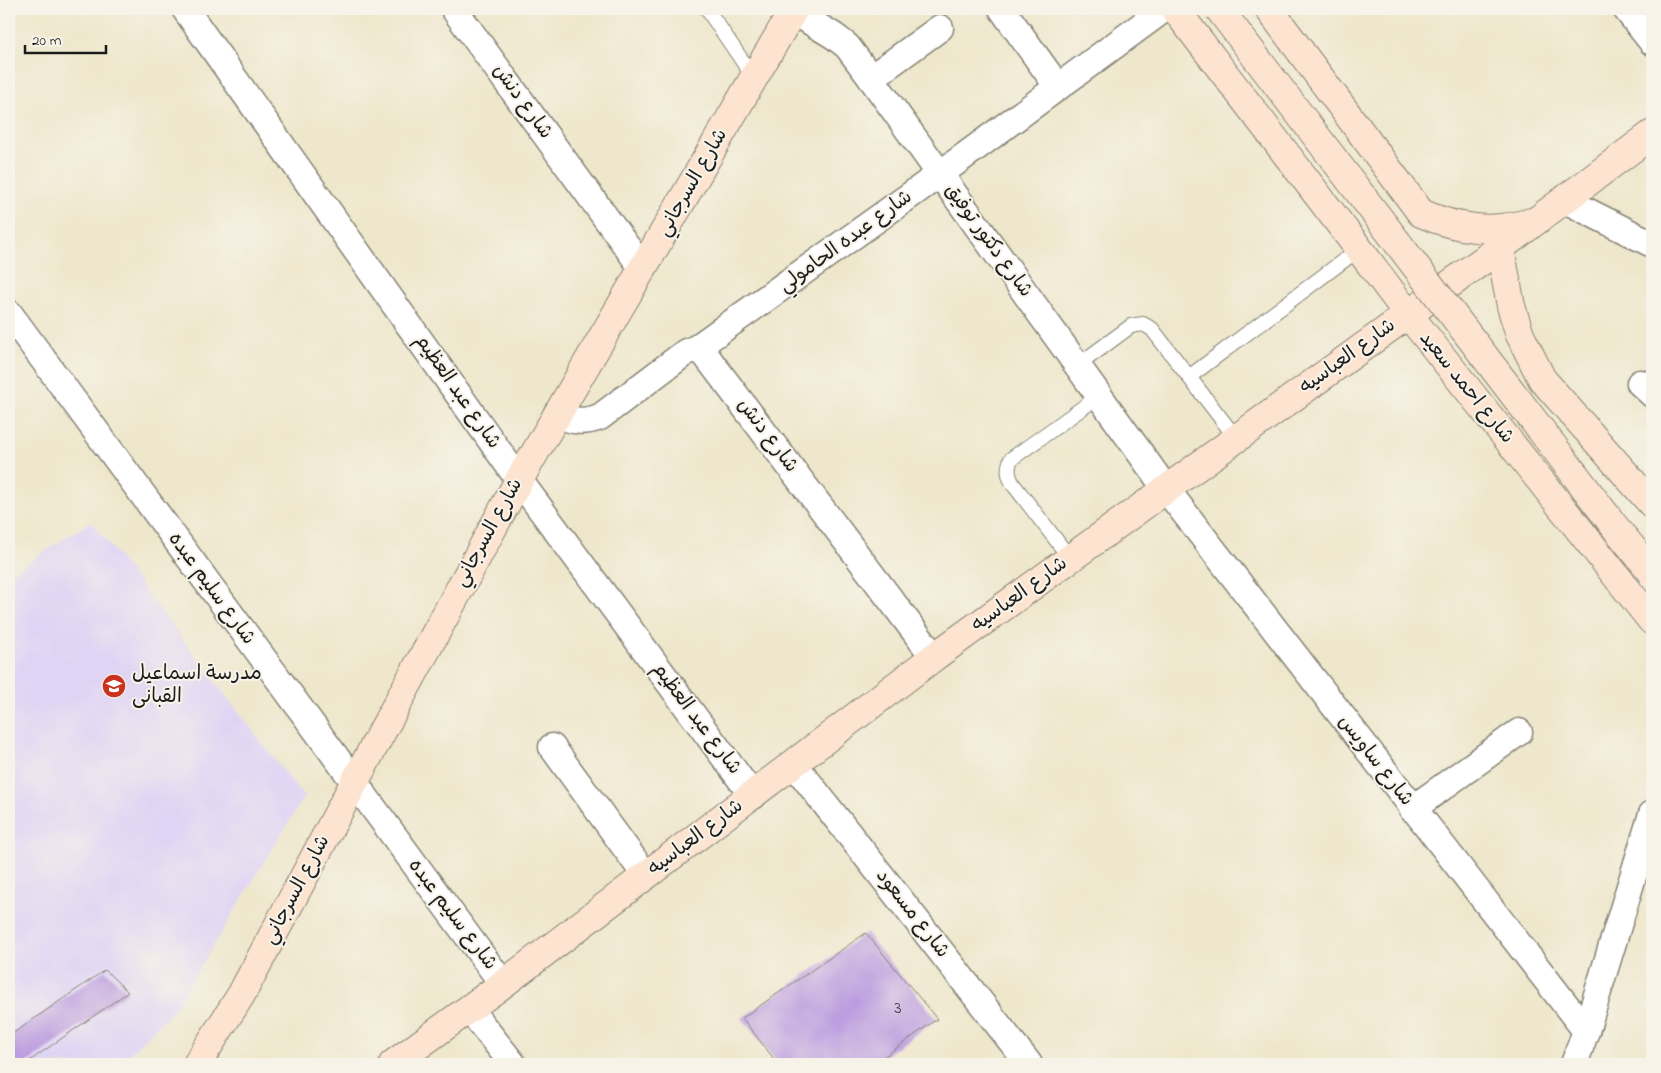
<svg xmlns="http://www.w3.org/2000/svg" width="1661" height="1073" viewBox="0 0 1661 1073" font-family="'Indie Flower','Playpen Sans Arabic',sans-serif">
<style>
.built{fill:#e0d4f4}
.building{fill:#b99adf}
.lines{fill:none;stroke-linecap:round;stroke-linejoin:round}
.lane-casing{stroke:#858274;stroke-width:16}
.street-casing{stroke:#858274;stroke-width:29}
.secondary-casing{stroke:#858274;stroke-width:30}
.lane{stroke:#fff;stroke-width:14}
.street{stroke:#fff;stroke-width:26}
.secondary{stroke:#fde4d1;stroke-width:28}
.secondary-bridge-casing{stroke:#858274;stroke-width:30;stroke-linecap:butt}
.secondary-bridge{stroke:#fde4d1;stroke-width:28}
.labels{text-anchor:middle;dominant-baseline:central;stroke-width:4;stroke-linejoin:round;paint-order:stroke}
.number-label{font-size:18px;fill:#433c4d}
.street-label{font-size:20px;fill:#1c1c1c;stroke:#f7f3e8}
.poi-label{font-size:20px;fill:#1c1c1c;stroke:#f7f3e8;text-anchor:start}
</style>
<rect width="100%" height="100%" fill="#f7f3e8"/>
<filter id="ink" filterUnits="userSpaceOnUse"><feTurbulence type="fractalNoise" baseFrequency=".02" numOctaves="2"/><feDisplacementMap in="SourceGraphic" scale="10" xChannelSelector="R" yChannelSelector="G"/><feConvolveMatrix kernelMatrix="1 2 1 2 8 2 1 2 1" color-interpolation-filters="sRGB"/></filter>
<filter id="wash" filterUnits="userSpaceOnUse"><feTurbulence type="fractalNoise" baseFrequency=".0096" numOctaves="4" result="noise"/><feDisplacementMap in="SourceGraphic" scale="20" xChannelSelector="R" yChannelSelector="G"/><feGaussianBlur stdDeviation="1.12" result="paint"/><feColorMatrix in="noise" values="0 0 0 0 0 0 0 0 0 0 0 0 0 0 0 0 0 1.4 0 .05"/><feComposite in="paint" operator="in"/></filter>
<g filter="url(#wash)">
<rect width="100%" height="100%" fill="#eee7cc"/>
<path class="built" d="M91,521L304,797L174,1010L119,1064H9V575Z"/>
<g id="blocks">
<g class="building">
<path d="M866,933L937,1019L874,1064H778L742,1018Z"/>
<path d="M105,970L128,992L25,1064H9V1036Z"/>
</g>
</g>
</g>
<g filter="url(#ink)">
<use href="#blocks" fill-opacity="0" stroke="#858274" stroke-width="1"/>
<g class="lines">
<g class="lane-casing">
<g id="lane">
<path d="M707,9L754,78"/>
<path d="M1077,366L1131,326L1143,324L1152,329L1236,438"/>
<path d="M1189,377L1359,249"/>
<path d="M1070,558L1013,484C1008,475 1007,469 1011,459L1099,396"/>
</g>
</g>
<g class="street-casing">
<g id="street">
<path d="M185,9L519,480L753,796"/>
<path d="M454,9L643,269"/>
<path d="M1002,9L1058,87"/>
<path d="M1626,9L1652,42"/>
<path d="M791,14L806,19L834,36L847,46L871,78L1166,489L1586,1031"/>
<path d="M871,78L940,28"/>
<path d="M1565,200L1652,244"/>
<path d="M9,313L503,984"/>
<path d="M695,349L940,174L1164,9"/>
<path d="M1640,383L1652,394"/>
<path d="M557,413C572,422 584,423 600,417L686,352L695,349L704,353L934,657"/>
<path d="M552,747L646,876"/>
<path d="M794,764L1029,1064"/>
<path d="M1412,809L1519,732"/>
<path d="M470,1010L513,1064"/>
<path d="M1574,1064L1586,1031L1652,814"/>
</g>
</g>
<g class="secondary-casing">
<g id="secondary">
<path d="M1175,9L1359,249L1408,314L1652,621"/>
<path d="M1269,9L1421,213C1457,229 1492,234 1531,222"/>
<path d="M1500,248L1511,306L1520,335L1542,379L1652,504"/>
<path d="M197,1064L241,995L354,783L519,480L794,9"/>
<path d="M393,1064L503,984L934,657L1500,248L1652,134"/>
</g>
</g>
<use href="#lane" class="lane"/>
<use href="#street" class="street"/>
<use href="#secondary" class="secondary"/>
<g class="secondary-bridge-casing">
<path id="secondary-bridge" d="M1219,9L1615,527L1652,572"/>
</g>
<use href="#secondary-bridge" class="secondary-bridge"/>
</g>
</g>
<defs>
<g id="school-disc" transform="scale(1.25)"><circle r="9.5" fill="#c8321e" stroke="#f7f3e8"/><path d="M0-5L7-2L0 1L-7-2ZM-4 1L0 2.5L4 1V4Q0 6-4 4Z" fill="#fff"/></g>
</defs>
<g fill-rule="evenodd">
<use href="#school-disc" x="114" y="686"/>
</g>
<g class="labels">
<g class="number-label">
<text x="898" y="1009">3</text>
</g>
<g class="street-label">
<text transform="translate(522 102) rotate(54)">شارع دنش</text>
<text transform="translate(693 183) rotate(-60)">شارع السرجاني</text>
<text transform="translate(988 241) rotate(54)">شارع دكتور توفيق</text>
<text transform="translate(846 242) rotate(-36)">شارع عبده الحامولي</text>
<text transform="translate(1348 357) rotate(-36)">شارع العباسيه</text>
<text transform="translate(1466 388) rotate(51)">شارع احمد سعيد</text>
<text transform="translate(457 392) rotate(55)">شارع عبد العظيم</text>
<text transform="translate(767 436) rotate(53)">شارع دنش</text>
<text transform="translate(489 533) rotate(-61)">شارع السرجاني</text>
<text transform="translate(211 589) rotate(54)">شارع سليم عبده</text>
<text transform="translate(1020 595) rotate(-36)">شارع العباسيه</text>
<text transform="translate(696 719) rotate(53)">شارع عبد العظيم</text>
<text transform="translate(1375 761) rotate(52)">شارع ساويس</text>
<text transform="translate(696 838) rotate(-37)">شارع العباسيه</text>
<text transform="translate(297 890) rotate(-62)">شارع السرجاني</text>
<text transform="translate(912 914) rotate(52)">شارع مسعود</text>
<text transform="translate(452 915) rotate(53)">شارع سليم عبده</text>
</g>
<g class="poi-label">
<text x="132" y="674">مدرسة اسماعيل<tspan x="132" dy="23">القبانى</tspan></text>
</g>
</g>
<rect width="1661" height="1073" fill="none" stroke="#f7f3e8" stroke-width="30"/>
<path d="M25 45v8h81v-8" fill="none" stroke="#1c1c1c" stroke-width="2.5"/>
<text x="32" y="45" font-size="15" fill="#1c1c1c" stroke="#f7f3e8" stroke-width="4" paint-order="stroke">20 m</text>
</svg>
